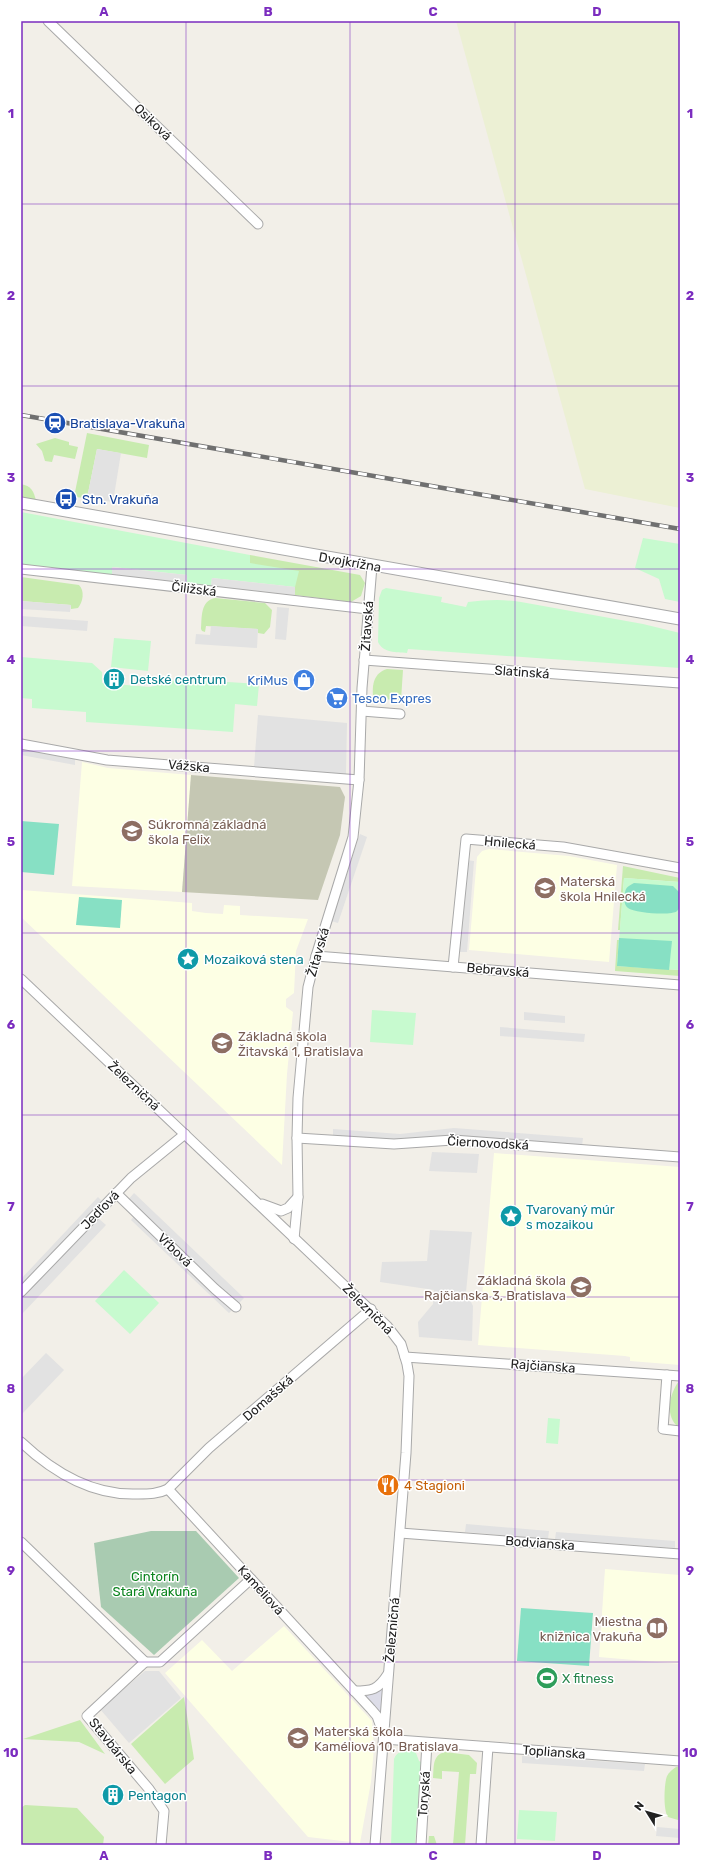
<svg xmlns="http://www.w3.org/2000/svg" width="701" height="1866" viewBox="0 0 701 1866" font-family="Rubik,sans-serif">
<style>
.education{fill:#fdffe4}
.construction{fill:#c5c7b3}
.farmland{fill:#ecf0d4}
.grass{fill:#c8ebaf}
.cemetery{fill:#a9cbb1}
.park{fill:#c7facf}
.pitch{fill:#87e0c4}
.parking{fill:#e2e2e2}
.plaza{fill:#dddde8}
.lines{fill:none;stroke-linecap:round;stroke-linejoin:round}
.minor-casing{stroke:#a9a9a9;stroke-width:11}
.tertiary-casing{stroke:#a9a9a9;stroke-width:13}
.minor{stroke:#fff;stroke-width:9}
.tertiary{stroke:#fff;stroke-width:11}
.rail-casing{stroke:#707070;stroke-width:4.5}
.rail{stroke:#fff;stroke-width:3;stroke-dasharray:9;stroke-linecap:butt}
.grid{fill:none;stroke:#7b2cbf;stroke-width:1;stroke-opacity:0.55}
.labels{text-anchor:middle;dominant-baseline:central;stroke-width:3;stroke-linejoin:round;paint-order:stroke}
.street-label{font-size:13px;fill:#222;stroke:#fff}
.transit-label{font-size:13px;fill:#164399;stroke:#fff;text-anchor:start}
.culture-label{font-size:13px;fill:#0d838f;stroke:#fff;text-anchor:start}
.shop-label{font-size:13px;fill:#366cbe;stroke:#fff;text-anchor:end}
.education-label{font-size:13px;fill:#785e54;stroke:#fff;text-anchor:start}
.food-label{font-size:13px;fill:#c56008;stroke:#fff;text-anchor:start}
.park-label{font-size:13px;fill:#0b841e;stroke:#fff}
.leisure-label{font-size:13px;fill:#27864d;stroke:#fff;text-anchor:start}
.neatline{fill:none;stroke:#7b2cbf;stroke-width:1.5}
.grid-label{font-size:13px;text-anchor:middle;font-weight:bold;fill:#7b2cbf}
</style>
<rect width="100%" height="100%" fill="#f2efe8"/>
<g class="education">
<path d="M82,762L108,768L191,775L182,892L72,886Z"/>
<path d="M489,849L569,856L617,865L609,962L469,950L477,857L482,851Z"/>
<path d="M21,890L192,903V911L206,913L223,914L224,905L240,906V915L308,919L296,951L294,993L286,999V1007L293,1012L287,1074L282,1165L21,917Z"/>
<path d="M494,1153L680,1167V1365L630,1361V1357L625,1356L478,1345Z"/>
<path d="M605,1569L680,1575V1664L599,1657Z"/>
<path d="M284,1626L372,1721L374,1748L371,1782L360,1843L308,1837L165,1673L202,1640L232,1671Z"/>
</g>
<path class="construction" d="M191,775L340,787L345,797L340,835L318,900L182,892Z"/>
<path class="farmland" d="M456,21H680V508L585,489Z"/>
<g class="grass">
<path d="M87,433L149,445L147,458L97,449L87,498L74,497Z"/>
<path d="M55,438L69,442V445L78,447L75,459L54,455L52,462L45,461L42,451L36,444Z"/>
<path d="M21,484C31,486 34,491 36,501L21,498Z"/>
<path d="M250,555L360,575L365,583L361,596L351,602L295,595V587L249,563Z"/>
<path d="M21,577L79,585C85,591 83,602 78,608L71,609V605L21,601Z"/>
<path d="M215,598L265,603L272,610L270,627L264,634L258,633V629L206,626L205,632L202,631L201,629C202,618 200,601 215,598Z"/>
<path d="M387,669L403,670L401,700L376,699L373,696C372,684 374,673 387,669Z"/>
<path d="M623,866L680,878V882L624,878L620,930H618Z"/>
<path d="M617,940H619L617,966L680,970V976L615,971Z"/>
<path d="M679,1381H680V1425H676C665,1413 670,1393 679,1381Z"/>
<path d="M184,1697L194,1759L165,1784L131,1744Z"/>
<path d="M80,1720L105,1754L79,1742L23,1739Z"/>
<path d="M445,1752L469,1755L477,1763L476,1774H470L465,1845H453L459,1772L442,1771V1779L433,1778C434,1767 432,1755 445,1752Z"/>
<path d="M676,1767H680V1812L678,1820L668,1817C663,1810 664,1784 667,1776C669,1772 673,1769 676,1767Z"/>
<path d="M25,1805L77,1808L104,1837L103,1845H21V1808Z"/>
<path d="M429,1836H434L437,1845H428Z"/>
</g>
<path class="cemetery" d="M151,1531H196L239,1578L154,1655L101,1607L94,1543Z"/>
<g class="park">
<path d="M21,512L250,555V563L299,571L295,587L212,578L211,586L186,584L187,575L113,567L112,575L21,565Z"/>
<path d="M643,538L680,544V602L665,599L659,579L635,568Z"/>
<path d="M386,588L442,597L441,602L466,607L468,602C486,600 503,599 521,602L643,624L680,633V668L408,649L407,653C396,652 383,653 378,642L379,598L382,590Z"/>
<path d="M114,638L151,641L148,671L111,667Z"/>
<path d="M21,657L92,663L102,672V683L150,687L179,679L259,684L257,706L235,704L233,732L86,722V712L32,708V699L21,698Z"/>
<path d="M624,878L680,882V970L617,966Z"/>
<path d="M372,1010L416,1013L413,1045L370,1042Z"/>
<path d="M124,1270L159,1303L130,1334L95,1301Z"/>
<path d="M548,1418L560,1419L558,1444L546,1443Z"/>
<path d="M412,1750L416,1753L419,1761L421,1762L415,1845H391L394,1759C397,1751 404,1750 412,1750Z"/>
<path d="M519,1810L557,1812L555,1841L517,1839Z"/>
</g>
<g class="pitch">
<path d="M21,821L59,824L54,875L21,872Z"/>
<path d="M634,883L673,886L680,893C680,898 682,907 677,911C672,916 635,913 628,908C624,905 624,899 625,894C625,887 629,886 634,883Z"/>
<path d="M79,897L122,900L120,928L76,925Z"/>
<path d="M619,938L672,941L669,970L617,966Z"/>
<path d="M521,1608L593,1613L589,1666L517,1661Z"/>
</g>
<g class="parking">
<path d="M97,449L121,453L113,502L87,498Z"/>
<path d="M112,567L187,575L186,584L112,575Z"/>
<path d="M212,578L295,587V595L211,586Z"/>
<path d="M21,601L71,605L70,612L21,609Z"/>
<path d="M277,607L289,608L286,640L275,639Z"/>
<path d="M21,616L88,621L87,631L21,626Z"/>
<path d="M211,626L258,629L257,648L195,644L196,634L210,635Z"/>
<path d="M258,715L347,723L346,774L254,767Z"/>
<path d="M21,747L75,758V765L21,755Z"/>
<path d="M360,834L367,837L338,923L331,921Z"/>
<path d="M466,860L474,861L467,952H459Z"/>
<path d="M524,1012L565,1016V1023L524,1020Z"/>
<path d="M500,1027L585,1034L584,1042L500,1036Z"/>
<path d="M454,1128L583,1138L582,1146L399,1142L333,1136V1129L400,1134Z"/>
<path d="M432,1152L479,1154L477,1173L429,1171Z"/>
<path d="M134,1193L244,1298L229,1313L131,1220L139,1210L128,1200Z"/>
<path d="M98,1197L103,1202L92,1213L106,1225L21,1315V1279Z"/>
<path d="M430,1230L472,1232L466,1292L473,1306L472,1341L419,1337L418,1322L433,1304L434,1290L380,1282L382,1262L427,1261Z"/>
<path d="M46,1353L64,1370L21,1415V1379Z"/>
<path d="M466,1524L549,1531L548,1539L465,1532Z"/>
<path d="M556,1532L675,1541V1548L555,1539Z"/>
<path d="M145,1671H159L181,1698L129,1743L100,1709Z"/>
<path d="M522,1756L645,1764L644,1771L522,1763Z"/>
<path d="M657,1827L680,1829V1838L656,1836Z"/>
</g>
<path class="plaza" d="M383,1689L381,1711H379L365,1697L366,1695Z"/>
<g class="lines">
<g class="minor-casing">
<g id="minor">
<path d="M48,21L258,224"/>
<path d="M21,569L368,609"/>
<path d="M364,660L680,683"/>
<path d="M362,711L400,714"/>
<path d="M21,744L107,760L359,780"/>
<path d="M316,956L680,985"/>
<path d="M453,967L466,839L563,847L680,868"/>
<path d="M21,979L387,1326L401,1344L407,1364L409,1376L406,1453L375,1845"/>
<path d="M297,1138L394,1144L453,1140L680,1157"/>
<path d="M116,1193L215,1289L236,1307"/>
<path d="M262,1204L281,1211L288,1208L298,1197"/>
<path d="M294,1239L298,1197L297,1138L298,1098L308,987L316,956L353,837L359,780L362,688L372,566"/>
<path d="M21,1292L131,1178L185,1134"/>
<path d="M405,1357L680,1376"/>
<path d="M667,1375L663,1429L680,1431"/>
<path d="M21,1442C53,1472 93,1496 138,1494C149,1494 158,1494 168,1489L209,1448L371,1309"/>
<path d="M168,1489L371,1709L377,1716L383,1733"/>
<path d="M400,1533L680,1554"/>
<path d="M21,1542L145,1662L87,1716L149,1789L164,1811L161,1845"/>
<path d="M145,1662H160L251,1579"/>
<path d="M354,1691C372,1691 378,1690 388,1674"/>
<path d="M384,1739L680,1761"/>
<path d="M421,1845L427,1743"/>
<path d="M481,1845L488,1747"/>
</g>
</g>
<g class="tertiary-casing">
<path id="tertiary" d="M21,503L680,619"/>
</g>
<use href="#minor" class="minor"/>
<use href="#tertiary" class="tertiary"/>
<g class="rail-casing">
<path id="rail" d="M21,415L680,529"/>
</g>
<use href="#rail" class="rail"/>
</g>
<path class="grid" d="M186,21V1845M350,21V1845M515,21V1845M21,204H680M21,386H680M21,569H680M21,751H680M21,933H680M21,1115H680M21,1297H680M21,1480H680M21,1662H680"/>
<defs>
<g id="station-disc" transform="scale(1.15)"><circle r="9.5" fill="#1a4fb4" stroke="#fff"/><path d="M-3-6H3Q5-6 5-4V2Q5 4 3 4L4.5 6H3L1.5 4h-3L-3 6H-4.5L-3 4Q-5 4-5 2V-4Q-5-6-3-6ZM-3.5-4v3h7v-3ZM-3.5 1v1.5H-2V1ZM2 1v1.5H3.5V1Z" fill="#fff"/></g>
<g id="bus-disc" transform="scale(1.15)"><circle r="9.5" fill="#1a4fb4" stroke="#fff"/><path d="M-5-6H5V4H4V6H2V4H-2V6H-4V4H-5ZM-3.5-4V0h7V-4ZM-3.5 1.2v1.5H-2V1.2ZM2 1.2v1.5H3.5V1.2Z" fill="#fff"/></g>
<g id="building-disc" transform="scale(1.15)"><circle r="9.5" fill="#0f9aa8" stroke="#fff"/><path d="M-4-6H4V6H1V3H-1V6H-4ZM-2.5-4.3h1.7v1.8h-1.7ZM.8-4.3h1.7v1.8H.8ZM-2.5-1h1.7V.8h-1.7ZM.8-1h1.7V.8H.8Z" fill="#fff"/></g>
<g id="shop-disc" transform="scale(1.15)"><circle r="9.5" fill="#3f7fe0" stroke="#fff"/><path d="M-5-2.5h2.3a2.7 3.5 0 0 1 5.4 0H5L5.5 6h-11ZM-1.5-2.5h3a1.5 2.3 0 0 0-3 0Z" fill="#fff"/></g>
<g id="supermarket-disc" transform="scale(1.15)"><circle r="9.5" fill="#3f7fe0" stroke="#fff"/><path d="M-6-5.5h2.5l.6 2H6L4.5 2H-2.5L-4.4-4H-6ZM-1.5 3.2a1.3 1.3 0 1 0 .1 0ZM3 3.2a1.3 1.3 0 1 0 .1 0Z" fill="#fff"/></g>
<g id="school-disc" transform="scale(1.15)"><circle r="9.5" fill="#8d6e63" stroke="#fff"/><path d="M0-5L7-2L0 1L-7-2ZM-4 1L0 2.5L4 1V4Q0 6-4 4Z" fill="#fff"/></g>
<g id="sight-disc" transform="scale(1.15)"><circle r="9.5" fill="#0f9aa8" stroke="#fff"/><path d="M0-6L1.8-2.2L6-1.7L2.9 1.2L3.7 5.4L0 3.3L-3.7 5.4L-2.9 1.2L-6-1.7L-1.8-2.2Z" fill="#fff"/></g>
<g id="restaurant-disc" transform="scale(1.15)"><circle r="9.5" fill="#e8710a" stroke="#fff"/><path d="M-5-6h1v4h1v-4h1v4h1v-4h1v5L-1.5 .5V6h-2V.5L-5-1ZM5-6V6H3V1.5H1.5Q1.5-4 5-6Z" fill="#fff"/></g>
<g id="library-disc" transform="scale(1.15)"><circle r="9.5" fill="#8d6e63" stroke="#fff"/><path d="M-6-4Q-3-5.5-.7-3.5V5Q-3 3-6 4ZM6-4Q3-5.5 .7-3.5V5Q3 3 6 4Z" fill="#fff"/></g>
<g id="stadium-disc" transform="scale(1.15)"><circle r="9.5" fill="#2e9e5b" stroke="#fff"/><path d="M0-5a6.5 5 0 1 0 0 10a6.5 5 0 1 0 0-10ZM-3.5-1.8h7v3.6h-7Z" fill="#fff"/></g>
</defs>
<g fill-rule="evenodd">
<use href="#station-disc" x="55" y="423"/>
<use href="#bus-disc" x="66" y="499"/>
<use href="#building-disc" x="114" y="679"/>
<use href="#shop-disc" x="304" y="680"/>
<use href="#supermarket-disc" x="337" y="698"/>
<use href="#school-disc" x="132" y="831"/>
<use href="#school-disc" x="545" y="888"/>
<use href="#sight-disc" x="188" y="959"/>
<use href="#school-disc" x="222" y="1043"/>
<use href="#sight-disc" x="511" y="1216"/>
<use href="#school-disc" x="581" y="1287"/>
<use href="#restaurant-disc" x="388" y="1485"/>
<use href="#library-disc" x="657" y="1628"/>
<use href="#stadium-disc" x="547" y="1678"/>
<use href="#school-disc" x="298" y="1738"/>
<use href="#building-disc" x="113" y="1795"/>
</g>
<g class="labels">
<g class="street-label">
<text transform="translate(153 122) rotate(44)">Osiková</text>
<text transform="translate(350 562) rotate(10)">Dvojkrížna</text>
<text transform="translate(194 589) rotate(7)">Čiližská</text>
<text transform="translate(367 626) rotate(-86)">Žitavská</text>
<text transform="translate(522 672) rotate(4)">Slatinská</text>
<text transform="translate(189 766) rotate(5)">Vážska</text>
<text transform="translate(510 843) rotate(5)">Hnilecká</text>
<text transform="translate(318 952) rotate(-74)">Žitavská</text>
<text transform="translate(498 970) rotate(5)">Bebravská</text>
<text transform="translate(134 1086) rotate(43)">Železničná</text>
<text transform="translate(488 1143) rotate(3)">Čiernovodská</text>
<text transform="translate(100 1210) rotate(-46)">Jedľová</text>
<text transform="translate(175 1250) rotate(44)">Vŕbová</text>
<text transform="translate(368 1309) rotate(45)">Železničná</text>
<text transform="translate(543 1366) rotate(4)">Rajčianska</text>
<text transform="translate(268 1398) rotate(-41)">Domašská</text>
<text transform="translate(540 1543) rotate(4)">Bodvianska</text>
<text transform="translate(261 1590) rotate(48)">Kaméliová</text>
<text transform="translate(392 1630) rotate(-85)">Železničná</text>
<text transform="translate(113 1746) rotate(51)">Stavbárska</text>
<text transform="translate(554 1752) rotate(4)">Toplianska</text>
<text transform="translate(424 1794) rotate(-86)">Toryská</text>
</g>
<g class="transit-label">
<text x="70" y="423">Bratislava-Vrakuňa</text>
<text x="82" y="499">Stn. Vrakuňa</text>
</g>
<g class="culture-label">
<text x="130" y="679">Detské centrum</text>
<text x="204" y="959">Mozaiková stena</text>
<text x="526" y="1209">Tvarovaný múr<tspan x="526" dy="15">s mozaikou</tspan></text>
<text x="128" y="1795">Pentagon</text>
</g>
<g class="shop-label">
<text x="288" y="680">KriMus</text>
<text x="352" y="698" text-anchor="start">Tesco Expres</text>
</g>
<g class="education-label">
<text x="148" y="824">Súkromná základná<tspan x="148" dy="15">škola Felix</tspan></text>
<text x="560" y="881">Materská<tspan x="560" dy="15">škola Hnilecká</tspan></text>
<text x="238" y="1036">Základná škola<tspan x="238" dy="15">Žitavská 1, Bratislava</tspan></text>
<text x="566" y="1280" text-anchor="end">Základná škola<tspan x="566" dy="15">Rajčianska 3, Bratislava</tspan></text>
<text x="642" y="1621" text-anchor="end">Miestna<tspan x="642" dy="15">knižnica Vrakuňa</tspan></text>
<text x="314" y="1731">Materská škola<tspan x="314" dy="15">Kaméliová 10, Bratislava</tspan></text>
</g>
<g class="food-label">
<text x="404" y="1485">4 Stagioni</text>
</g>
<g class="park-label">
<text x="155" y="1576">Cintorín<tspan x="155" dy="15">Stará Vrakuňa</tspan></text>
</g>
<g class="leisure-label">
<text x="562" y="1678">X fitness</text>
</g>
</g>
<rect width="701" height="1866" fill="none" stroke="#ffffff" stroke-width="44"/>
<g transform="translate(647 1812) rotate(307)" stroke="#ffffff" stroke-width="3" paint-order="stroke">
<path d="M0-3L7 15L0 10L-7 15Z" fill="#222222"/>
<text y="-6" font-size="11" font-weight="bold" text-anchor="middle" fill="#222222">N</text>
</g>
<rect x="22" y="22" width="657" height="1822" class="neatline"/>
<g class="grid-label">
<text x="104" y="16">A</text>
<text x="268" y="16">B</text>
<text x="433" y="16">C</text>
<text x="597" y="16">D</text>
<text x="11" y="118">1</text>
<text x="690" y="118">1</text>
<text x="11" y="300">2</text>
<text x="690" y="300">2</text>
<text x="11" y="482">3</text>
<text x="690" y="482">3</text>
<text x="11" y="664">4</text>
<text x="690" y="664">4</text>
<text x="11" y="846">5</text>
<text x="690" y="846">5</text>
<text x="11" y="1029">6</text>
<text x="690" y="1029">6</text>
<text x="11" y="1211">7</text>
<text x="690" y="1211">7</text>
<text x="11" y="1393">8</text>
<text x="690" y="1393">8</text>
<text x="11" y="1575">9</text>
<text x="690" y="1575">9</text>
<text x="11" y="1757">10</text>
<text x="690" y="1757">10</text>
<text x="104" y="1860">A</text>
<text x="268" y="1860">B</text>
<text x="433" y="1860">C</text>
<text x="597" y="1860">D</text>
</g>
</svg>
